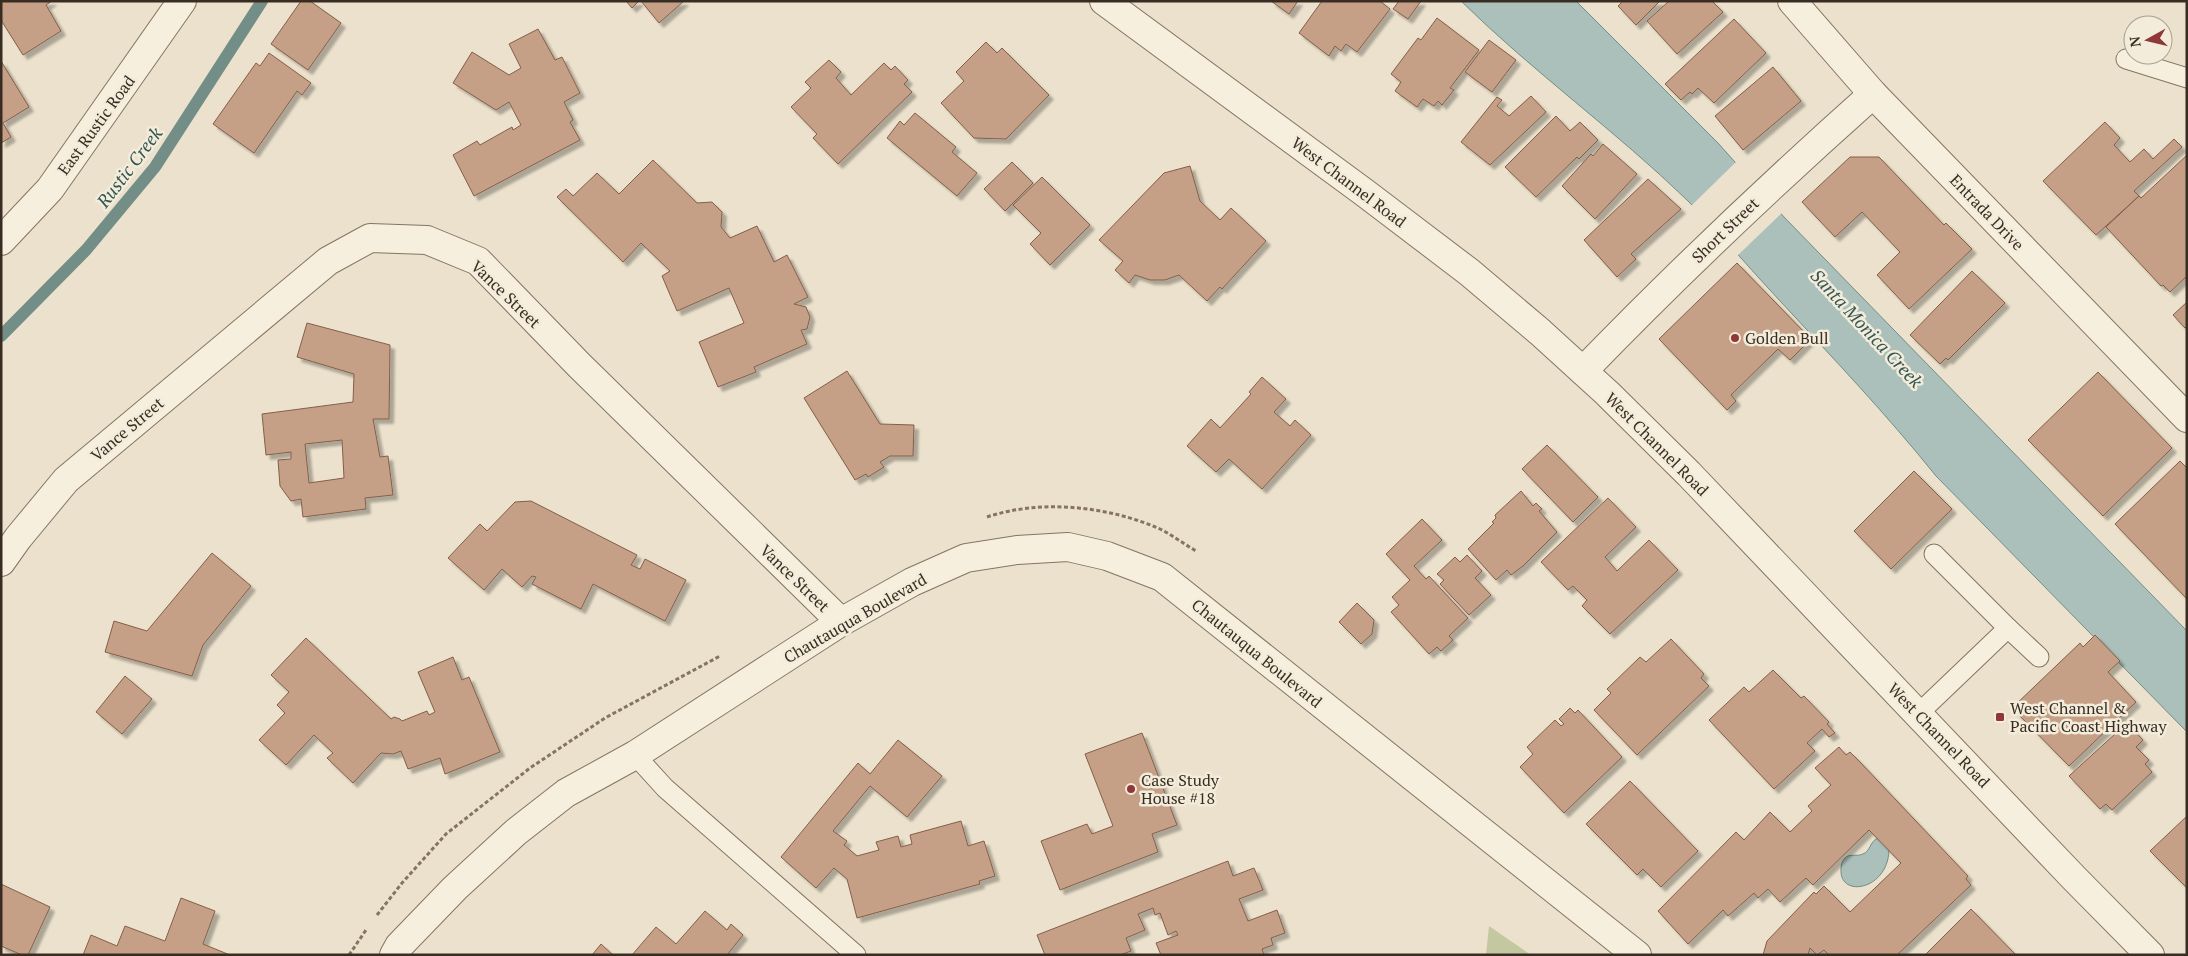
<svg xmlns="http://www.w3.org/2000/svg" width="2188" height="956" viewBox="0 0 2188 956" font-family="'PT Serif',serif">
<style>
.green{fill:#c4c8a0}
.water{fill:#abc0ba;stroke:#728e87}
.pier{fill:#ebe1cc}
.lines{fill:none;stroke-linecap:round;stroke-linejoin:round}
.stream{stroke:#728e87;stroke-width:12}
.building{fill:#c59f86;stroke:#835f49;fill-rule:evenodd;filter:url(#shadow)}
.service-casing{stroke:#867461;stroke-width:21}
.minor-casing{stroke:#867461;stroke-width:30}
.tertiary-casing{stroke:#867461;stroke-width:30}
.path{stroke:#867461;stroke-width:3;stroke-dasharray:4 2.5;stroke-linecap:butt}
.service{stroke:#f6efde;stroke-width:19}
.minor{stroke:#f6efde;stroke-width:28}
.tertiary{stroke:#f6efde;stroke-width:28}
.poi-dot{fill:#8f3739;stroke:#f3ecdb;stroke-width:2}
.labels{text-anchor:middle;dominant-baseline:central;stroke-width:5;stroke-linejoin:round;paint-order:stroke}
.street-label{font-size:16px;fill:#392d23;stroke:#f3ecdb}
.poi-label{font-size:16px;fill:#392d23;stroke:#f3ecdb;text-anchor:start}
.water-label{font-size:18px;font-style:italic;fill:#345754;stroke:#f3ecdb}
</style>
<defs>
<filter id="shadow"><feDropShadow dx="4.5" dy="4.5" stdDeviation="1" flood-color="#0004"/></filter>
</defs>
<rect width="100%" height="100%" fill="#ebe1cc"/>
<path class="green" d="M1489,926L1531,955H1486Z"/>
<g class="water">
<path d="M1461,1H1576L1718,143L1784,217L2187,631V732L1936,476C1887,415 1833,358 1780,301C1749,268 1720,233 1688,201C1616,131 1533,72 1461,1Z"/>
<path d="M1878,838L1889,849C1889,890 1839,899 1841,869C1841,865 1842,861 1845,858C1850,853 1857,857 1863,854C1871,851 1869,842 1878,838Z"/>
</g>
<path class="pier" d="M1737,161L1783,212L1736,257L1690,207Z"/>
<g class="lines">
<path class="stream" d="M1,336L86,250L155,167L262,1"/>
</g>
<g class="building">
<path d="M1,1H52L46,5L61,31L23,55L1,20Z"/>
<path d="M301,1H310L341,23L308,70L271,44Z"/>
<path d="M626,1H639L632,8Z"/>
<path d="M641,1H684L659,23Z"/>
<path d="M1271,1H1298L1289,14Z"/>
<path d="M1322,1H1380L1390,9L1357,52L1346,44L1341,51L1335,46L1329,56L1299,33Z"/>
<path d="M1399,1H1421L1408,19L1393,9Z"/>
<path d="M1623,1H1660L1636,25L1618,6Z"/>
<path d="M1669,1H1712L1723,12L1677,54L1647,21Z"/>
<path d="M1437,18L1479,50L1450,88L1454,90L1442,105L1438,101L1434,106L1423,99L1417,107L1395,91L1401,82L1391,74L1418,38L1421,40Z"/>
<path d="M1734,19L1766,53L1714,103L1698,88L1692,94L1690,92L1681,100L1665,84Z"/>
<path d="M538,29L555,60L562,57L580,93L564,102L573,120L570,122L580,140L474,196L453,155L477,141L480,145L512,127L513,130L521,125L509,102L496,110L453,83L472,52L509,75L521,68L509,44Z"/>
<path d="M1489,40L1516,60L1492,92L1465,72Z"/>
<path d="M986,42L997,53L1002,48L1049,95L1006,139L974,138L941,103L964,81L956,72Z"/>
<path d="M269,53L311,83L302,95L297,91L254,153L213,124L256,63L260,66Z"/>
<path d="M829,60L841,72L836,78L851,95L884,63L891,70L895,66L908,80L904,84L912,92L838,164L813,138L817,134L791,107L811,88L805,82Z"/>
<path d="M1,61L29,107L3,123L11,137L1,143Z"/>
<path d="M1773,67L1801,101L1743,150L1715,116Z"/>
<path d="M1531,96L1546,112L1490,165L1461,142L1497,97L1502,100L1497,106L1509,116Z"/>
<path d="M915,113L956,147L952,152L977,173L957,196L887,138L900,121L904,125Z"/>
<path d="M1556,116L1570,131L1580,122L1598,140L1579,159L1577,157L1536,197L1505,167Z"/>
<path d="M2105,122L2120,138L2114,145L2130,162L2144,149L2153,159L2174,139L2182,147L2134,191L2139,196L2096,235L2043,181Z"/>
<path d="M1603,144L1637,174L1595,219L1562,186L1591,154L1593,156Z"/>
<path d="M2187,155V276L2170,292L2163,285L2161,286L2106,227L2139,196L2141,198Z"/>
<path d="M1850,157H1879L1944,225L1946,223L1972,249L1909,309L1877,275L1900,252L1862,212L1835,237L1802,202Z"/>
<path d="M653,160L697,203L712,202L722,212L721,227L730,238L757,226L774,262L787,255L808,297L794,304L806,307L810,317L807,329L801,330L807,344L754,367L756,372L718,387L699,342L744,323L729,288L677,311L662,276L670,271L641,243L623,262L557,197L566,189L573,196L597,173L619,194Z"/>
<path d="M1012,162L1033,183L1005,211L984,189Z"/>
<path d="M1190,166L1200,201L1220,220L1231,208L1266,241L1222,289L1220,287L1207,301L1179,275L1165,280H1150L1135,275L1129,283L1115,270L1123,261L1099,240L1164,173Z"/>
<path d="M1042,177L1090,225L1050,265L1030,244L1041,233L1013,205Z"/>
<path d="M1648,179L1681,209L1631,254L1636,259L1617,277L1584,240Z"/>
<path d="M1737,263L1811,339L1790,360L1778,349L1731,395L1736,401L1727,410L1659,339Z"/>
<path d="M1972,271L2005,303L1948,360L1946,358L1940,364L1910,335Z"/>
<path d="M2187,302V326L2185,328L2173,315Z"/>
<path d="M307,323L390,345L389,419H373L380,457L388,456L393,495L365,498L366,509L303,517L301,499L291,501L280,486L278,460L291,459V452L266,455L262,414L353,402L354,374L297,357ZM342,440L344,478L309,483L305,444Z"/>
<path d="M847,371L880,424L914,425L913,456H890L880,462L884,467L868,477L866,474L855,480L804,398Z"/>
<path d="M2098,372L2172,448L2103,516L2028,440Z"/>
<path d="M1262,377L1286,399L1274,412L1290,426L1295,420L1311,435L1262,489L1229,459L1216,472L1187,446L1211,419L1220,428L1251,394L1249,392Z"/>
<path d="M1547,445L1598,497L1573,522L1522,469Z"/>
<path d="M2180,461L2187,468V599L2115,524Z"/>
<path d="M1914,471L1952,509L1891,569L1854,531Z"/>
<path d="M1521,491L1533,506L1536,503L1542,509L1539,511L1557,532L1523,566L1511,575L1507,570L1496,580L1468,549L1494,523L1492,522L1496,518L1495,515Z"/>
<path d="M1608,498L1636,527L1605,557L1617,571L1649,540L1678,570L1610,634L1582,606L1587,600L1573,586L1568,590L1541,562Z"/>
<path d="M531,501L637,555L631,565L640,569L645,559L686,580L665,621L593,584L581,609L532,584L536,577L532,576L522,587L502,569L484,590L448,558L480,524L487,531L515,502Z"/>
<path d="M1422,519L1442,540L1414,566L1426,579L1429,576L1468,618L1449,636L1453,640L1441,651L1437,647L1429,654L1391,612L1399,605L1392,597L1410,580L1386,554Z"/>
<path d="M212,553L251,586L203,645L192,676L105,652L114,621L147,631Z"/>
<path d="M1467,555L1482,571L1475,578L1491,595L1469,615L1440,584L1444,580L1437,574L1455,557L1460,562Z"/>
<path d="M1357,603L1374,620L1372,634L1361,644L1339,622Z"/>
<path d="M2095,635L2120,661L2108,672L2136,702L2069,766L2012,708L2080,643L2083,647Z"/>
<path d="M306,638L391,719L394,717L400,719L402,721L427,711L429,715L435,712L418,672L453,657L462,680L469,677L500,752L445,774L440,758L408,769L401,751L393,754L381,753L353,783L327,758L333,753L314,735L286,765L259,740L285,713L277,705L289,692L271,675Z"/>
<path d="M1671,639L1704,674L1701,678L1709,686L1637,755L1594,710L1611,693L1607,689L1640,657L1646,662Z"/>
<path d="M1773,670L1801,698L1804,696L1829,722L1827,724L1835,733L1829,737L1822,729L1807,743L1815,751L1774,789L1709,720L1744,687L1749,692Z"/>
<path d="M125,676L152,699L122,734L96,712Z"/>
<path d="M1570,708L1575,713L1578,710L1622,757L1564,813L1520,767L1533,754L1527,747L1555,720L1561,726L1564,724L1559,719Z"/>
<path d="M2127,723L2143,740L2136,747L2149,760L2145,764L2152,772L2112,810L2106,804L2100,809L2069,776Z"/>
<path d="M1142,733L1177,825L1152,834L1158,852L1060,890L1041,841L1087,824L1092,834L1113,826L1085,754Z"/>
<path d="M898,740L942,776L907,817L870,786L833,831L847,841L844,845L857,856L879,850L876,842L898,836L901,847L912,844L910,835L961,821L968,846L984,841L995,876L979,881L980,884L857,918L847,879L834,868L816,888L781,857L858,763L870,774Z"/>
<path d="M1839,747L1846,755L1850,752L1860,762L1968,876L1966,879L1971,885L1897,955H1829L1824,950L1817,955L1810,948L1808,955H1763L1767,941L1814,892L1816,894L1824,886L1850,912L1901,863L1869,830L1813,885L1806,878L1780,902L1768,889L1758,898L1754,893L1728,916L1723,910L1688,944L1658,911L1736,832L1744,840L1770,812L1790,832L1812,811L1808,806L1831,785L1815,768Z"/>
<path d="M1630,781L1698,851L1661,887L1643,869L1637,875L1586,824Z"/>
<path d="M2187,816V888L2150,851Z"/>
<path d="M1228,861L1233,876L1254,868L1263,890L1239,899L1248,921L1277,910L1285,933L1271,938L1273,945L1262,949L1264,955H1161L1156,943L1178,935L1176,931L1168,935L1160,913L1155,915L1153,908L1138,914L1145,930L1126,938L1131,951L1120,955H1045L1037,935Z"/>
<path d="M1,884L50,907L28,955H22L1,946Z"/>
<path d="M181,898L215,911L203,944L230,955H83L91,935L117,946L125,926L165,941Z"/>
<path d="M1971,909L2016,955H1925Z"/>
<path d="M705,911L727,930L731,924L743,935L727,955H632L656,927L676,944Z"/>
<path d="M601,944L613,955H592Z"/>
</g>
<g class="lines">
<g class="service-casing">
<g id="service">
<path d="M2126,59L2187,78"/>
<path d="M1934,554L2008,628"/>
<path d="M1918,714L2008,628L2039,657"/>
<path d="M635,755L665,788L856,955"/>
</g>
</g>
<g class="minor-casing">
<g id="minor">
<path d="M1792,1L1873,94L2187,418"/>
<path d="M1,241L50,189L182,1"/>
<path d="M1583,371C1676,275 1773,183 1873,94"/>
<path d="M1,562L18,538L66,480L328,261L370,238L427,240L478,261L579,365L841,622"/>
</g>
</g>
<g class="tertiary-casing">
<g id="tertiary">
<path d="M1104,1L1365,193L1469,272L1540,332L1607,393L1689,474L2074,878L2150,955"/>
<path d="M394,955L399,946L455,888L516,832L566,793L635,755L841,622L912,582L966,558L1017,550L1068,547L1107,556L1162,577L1637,955"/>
</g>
</g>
<g class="path">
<path d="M987,517C1041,499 1108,506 1160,529C1172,535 1184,544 1196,551"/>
<path d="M377,915L402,883L446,834L530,768L605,718L720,656"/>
<path d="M349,955L366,930"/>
</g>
<use href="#service" class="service"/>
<use href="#minor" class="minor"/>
<use href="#tertiary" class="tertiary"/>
</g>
<g class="poi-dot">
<circle cx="1735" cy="338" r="5"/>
<rect x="1995" y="712" width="10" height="10" rx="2.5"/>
<circle cx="1131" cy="789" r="5"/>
</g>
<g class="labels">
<g class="street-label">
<text transform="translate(96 125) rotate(-54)">East Rustic Road</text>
<text transform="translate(1349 182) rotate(37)">West Channel Road</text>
<text transform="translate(1987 212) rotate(46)">Entrada Drive</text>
<text transform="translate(1725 230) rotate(-44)">Short Street</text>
<text transform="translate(506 294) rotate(44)">Vance Street</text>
<text transform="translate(127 429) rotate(-40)">Vance Street</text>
<text transform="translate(1657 444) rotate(45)">West Channel Road</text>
<text transform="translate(795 578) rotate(44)">Vance Street</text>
<text transform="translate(855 618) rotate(-30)">Chautauqua Boulevard</text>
<text transform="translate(1257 653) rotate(39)">Chautauqua Boulevard</text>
<text transform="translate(1939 735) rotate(46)">West Channel Road</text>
</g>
<g class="poi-label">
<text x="1745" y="338">Golden Bull</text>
<text x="2010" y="708">West Channel &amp;<tspan x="2010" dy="18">Pacific Coast Highway</tspan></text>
<text x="1141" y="780">Case Study<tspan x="1141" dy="18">House #18</tspan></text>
</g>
<g class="water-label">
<text transform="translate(129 167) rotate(-53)">Rustic Creek</text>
<text transform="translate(1867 328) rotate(47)">Santa Monica Creek</text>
</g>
</g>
<rect width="2188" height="956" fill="none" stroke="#392d23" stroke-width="5"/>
<g transform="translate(2148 40) rotate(262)"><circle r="24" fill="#f3ecdb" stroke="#a9a091"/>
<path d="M0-4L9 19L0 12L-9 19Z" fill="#8f3739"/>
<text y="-8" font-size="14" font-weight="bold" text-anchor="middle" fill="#392d23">N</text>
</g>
</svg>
